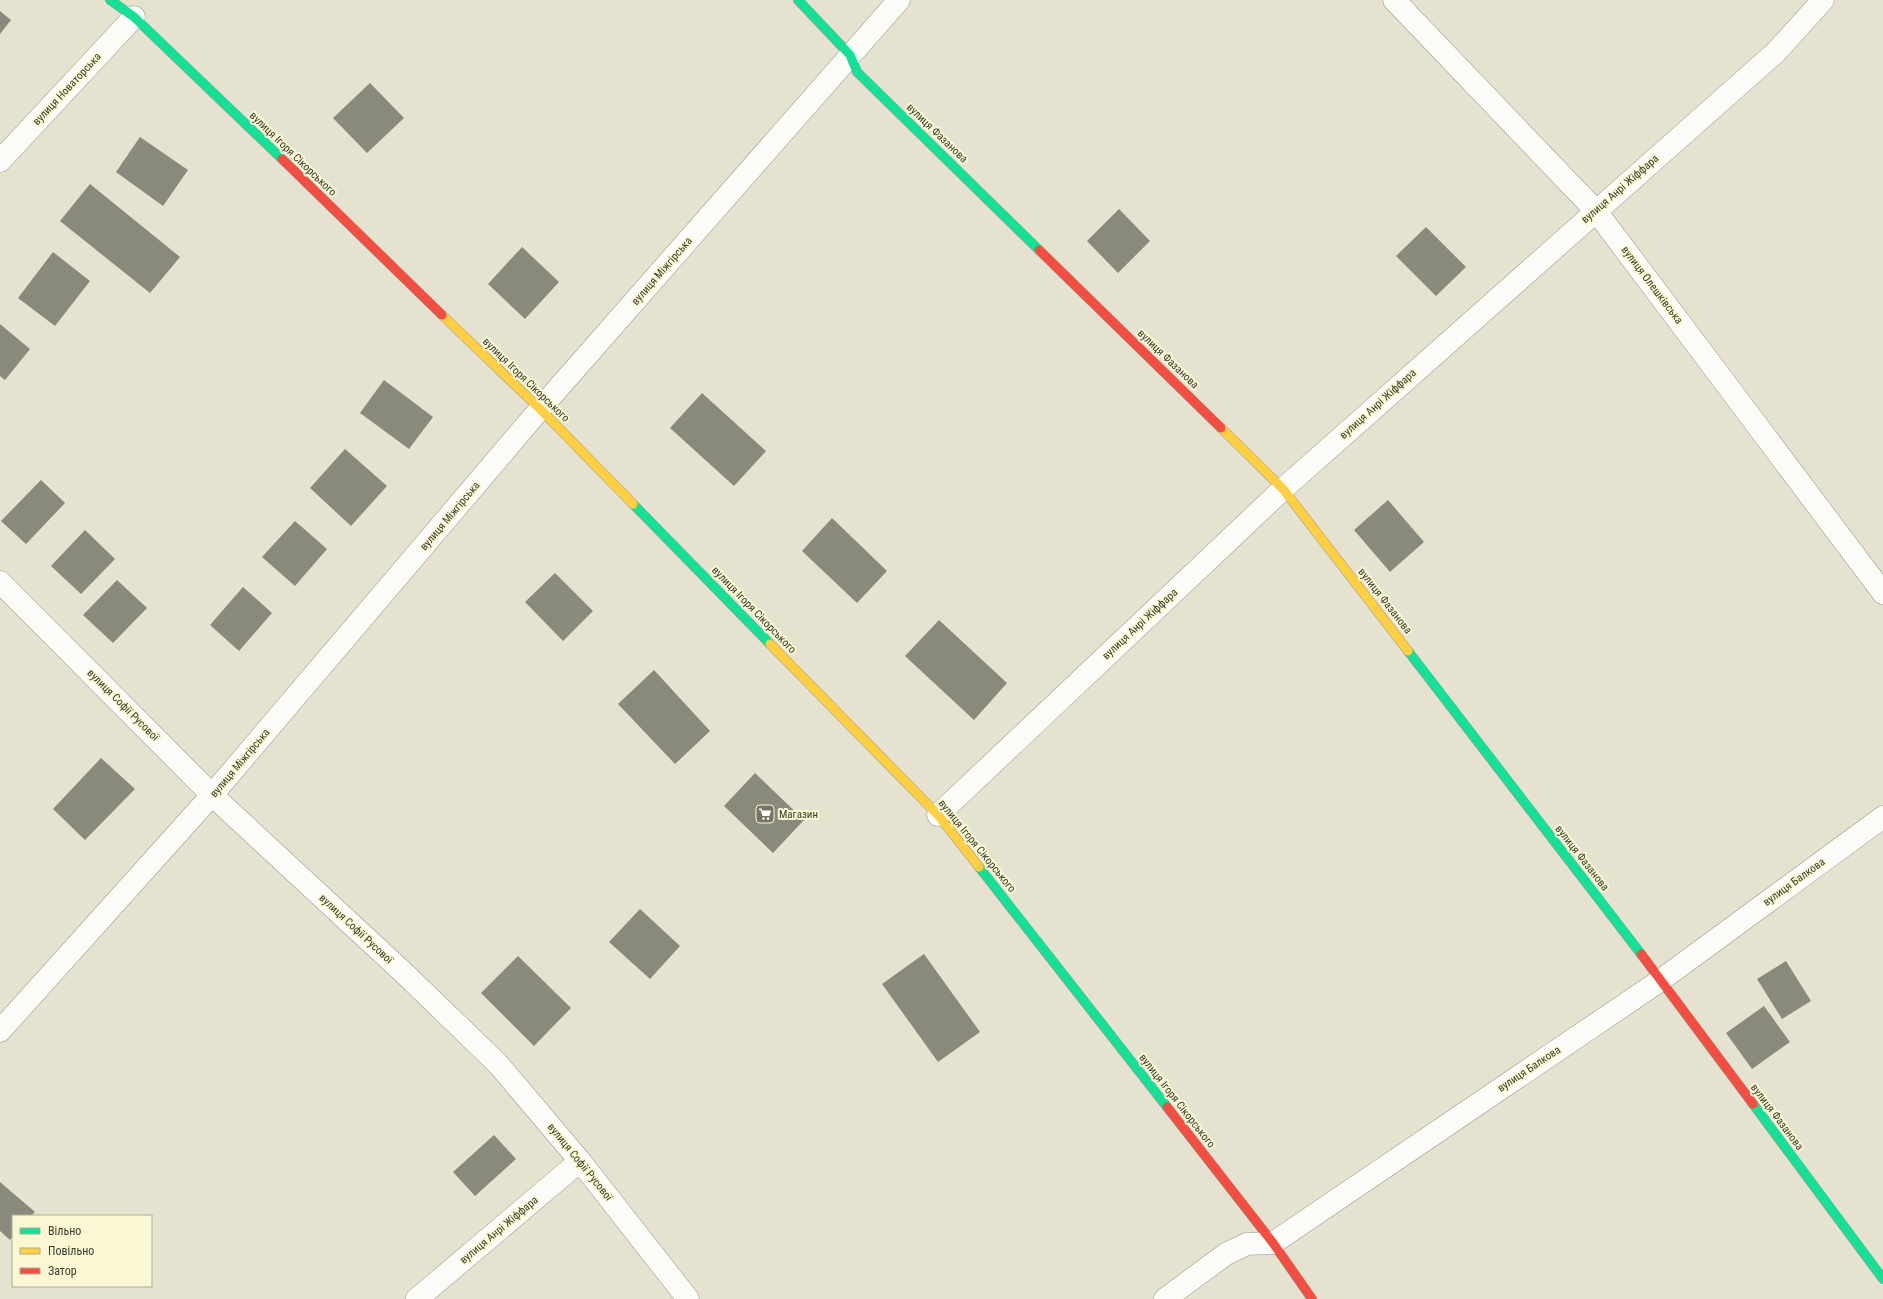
<svg xmlns="http://www.w3.org/2000/svg" width="1883" height="1299" viewBox="0 0 1883 1299" font-family="'Roboto Condensed',sans-serif">
<style>
.building{fill:#898a7c}
.lines{fill:none;stroke-linecap:round;stroke-linejoin:round}
.street-casing{stroke:#9a9889;stroke-width:23}
.fast-casing{stroke:#9a9889;stroke-width:10}
.slow-casing{stroke:#9a9889;stroke-width:10}
.jam-casing{stroke:#9a9889;stroke-width:10}
.street{stroke:#fbfbf8;stroke-width:22}
.fast{stroke:#16e098;stroke-width:9}
.slow{stroke:#ffcf43;stroke-width:9}
.jam{stroke:#f24e42;stroke-width:9}
.labels{text-anchor:middle;dominant-baseline:central;stroke-width:4;stroke-linejoin:round;paint-order:stroke}
.street-label{font-size:11px;fill:#3a392b;stroke:#faf8d4}
.poi-label{font-size:11px;fill:#3a392b;stroke:#faf8d4;text-anchor:start}
</style>
<rect width="100%" height="100%" fill="#e5e3cf"/>
<g class="building">
<path d="M0,11L11,20L0,34Z"/>
<path d="M370,83L404,118L367,153L333,118Z"/>
<path d="M140,137L188,170L163,206L116,172Z"/>
<path d="M90,184L180,257L150,293L60,221Z"/>
<path d="M1119,209L1150,241L1118,273L1087,241Z"/>
<path d="M1426,227L1466,267L1436,296L1396,256Z"/>
<path d="M522,247L559,282L525,319L488,284Z"/>
<path d="M53,252L90,281L55,326L18,298Z"/>
<path d="M0,324L30,349L5,380L0,376Z"/>
<path d="M384,380L433,417L409,449L360,413Z"/>
<path d="M702,393L766,451L734,486L670,428Z"/>
<path d="M345,449L387,486L351,526L310,488Z"/>
<path d="M41,480L65,503L26,544L1,521Z"/>
<path d="M1388,500L1424,542L1390,572L1354,530Z"/>
<path d="M832,518L887,571L857,603L802,551Z"/>
<path d="M295,521L327,549L295,586L262,557Z"/>
<path d="M85,530L115,559L81,594L51,566Z"/>
<path d="M555,573L593,611L563,641L525,602Z"/>
<path d="M117,580L147,608L113,643L83,615Z"/>
<path d="M243,587L272,613L239,651L210,625Z"/>
<path d="M939,620L1007,683L974,720L905,656Z"/>
<path d="M654,670L710,731L675,764L618,704Z"/>
<path d="M101,758L135,789L85,840L53,809Z"/>
<path d="M755,773L804,820L773,853L724,806Z"/>
<path d="M640,909L680,946L650,979L609,942Z"/>
<path d="M924,954L980,1032L938,1062L882,984Z"/>
<path d="M518,956L571,1008L534,1046L481,993Z"/>
<path d="M1786,961L1811,1001L1782,1019L1757,979Z"/>
<path d="M1764,1006L1790,1042L1752,1069L1726,1033Z"/>
<path d="M494,1135L516,1159L475,1196L453,1172Z"/>
<path d="M0,1182L35,1212L31,1216H13V1236L10,1240L0,1231Z"/>
</g>
<g class="lines">
<g class="street-casing">
<g id="street">
<path d="M1394,0L1596,211L1883,593"/>
<path d="M0,161L134,17"/>
<path d="M0,582L212,795L405,974L498,1064L580,1161L688,1299"/>
<path d="M938,815L1283,489L1776,52L1823,0"/>
<path d="M0,1031L212,795L540,409L899,0"/>
<path d="M417,1299L580,1161"/>
<path d="M1165,1299L1226,1254L1247,1244L1273,1243L1661,980L1883,817"/>
</g>
</g>
<g class="fast-casing">
<g id="fast">
<path d="M110,0L134,17L282,159"/>
<path d="M798,0L850,55L857,72L1039,250"/>
<path d="M633,504L770,644"/>
<path d="M1408,651L1641,954"/>
<path d="M979,867L1167,1107"/>
<path d="M1753,1104L1883,1279"/>
</g>
</g>
<g class="slow-casing">
<g id="slow">
<path d="M442,315L540,409L633,504"/>
<path d="M1221,428L1283,489L1408,651"/>
<path d="M770,644L938,815L979,867"/>
</g>
</g>
<g class="jam-casing">
<g id="jam">
<path d="M282,159L442,315"/>
<path d="M1039,250L1221,428"/>
<path d="M1641,954L1753,1104"/>
<path d="M1167,1107L1273,1243L1312,1299"/>
</g>
</g>
<use href="#street" class="street"/>
<use href="#fast" class="fast"/>
<use href="#slow" class="slow"/>
<use href="#jam" class="jam"/>
</g>
<defs>
<g id="supermarket-square" transform="scale(1)"><rect x="-9" y="-9" width="18" height="18" rx="4" fill="#767464" stroke="#faf8d4"/><path d="M-6-5.5h2.5l.6 2H6L4.5 2H-2.5L-4.4-4H-6ZM-1.5 3.2a1.3 1.3 0 1 0 .1 0ZM3 3.2a1.3 1.3 0 1 0 .1 0Z" fill="#fff"/></g>
</defs>
<g fill-rule="evenodd">
<use href="#supermarket-square" x="765" y="814"/>
</g>
<g class="labels">
<g class="street-label">
<text transform="translate(67 89) rotate(-47)">вулиця Новаторська</text>
<text transform="translate(937 133) rotate(44)">вулиця Фазанова</text>
<text transform="translate(293 154) rotate(44)">вулиця Ігоря Сікорського</text>
<text transform="translate(1620 189) rotate(-41)">вулиця Анрі Жіффара</text>
<text transform="translate(662 271) rotate(-49)">вулиця Міжгірська</text>
<text transform="translate(1652 285) rotate(53)">вулиця Олешківська</text>
<text transform="translate(1168 359) rotate(44)">вулиця Фазанова</text>
<text transform="translate(526 380) rotate(44)">вулиця Ігоря Сікорського</text>
<text transform="translate(1378 404) rotate(-42)">вулиця Анрі Жіффара</text>
<text transform="translate(450 516) rotate(-50)">вулиця Міжгірська</text>
<text transform="translate(1385 601) rotate(52)">вулиця Фазанова</text>
<text transform="translate(754 610) rotate(46)">вулиця Ігоря Сікорського</text>
<text transform="translate(1140 624) rotate(-43)">вулиця Анрі Жіффара</text>
<text transform="translate(123 705) rotate(45)">вулиця Софії Русової</text>
<text transform="translate(240 763) rotate(-50)">вулиця Міжгірська</text>
<text transform="translate(977 846) rotate(51)">вулиця Ігоря Сікорського</text>
<text transform="translate(1582 858) rotate(52)">вулиця Фазанова</text>
<text transform="translate(1794 882) rotate(-36)">вулиця Балкова</text>
<text transform="translate(356 929) rotate(43)">вулиця Софії Русової</text>
<text transform="translate(1529 1069) rotate(-34)">вулиця Балкова</text>
<text transform="translate(1177 1101) rotate(52)">вулиця Ігоря Сікорського</text>
<text transform="translate(1777 1117) rotate(53)">вулиця Фазанова</text>
<text transform="translate(580 1162) rotate(51)">вулиця Софії Русової</text>
<text transform="translate(499 1230) rotate(-40)">вулиця Анрі Жіффара</text>
</g>
<g class="poi-label">
<text x="779" y="814">Магазин</text>
</g>
</g>
<rect x="12" y="1215" width="140" height="72" fill="#faf8d4" stroke="#adac90"/>
<rect x="20" y="1228" width="20" height="6" fill="#16e098" stroke="#adac90"/>
<text x="48" y="1235" font-size="12" fill="#3a392b">Вільно</text>
<rect x="20" y="1248" width="20" height="6" fill="#ffcf43" stroke="#adac90"/>
<text x="48" y="1255" font-size="12" fill="#3a392b">Повільно</text>
<rect x="20" y="1268" width="20" height="6" fill="#f24e42" stroke="#adac90"/>
<text x="48" y="1275" font-size="12" fill="#3a392b">Затор</text>
</svg>
